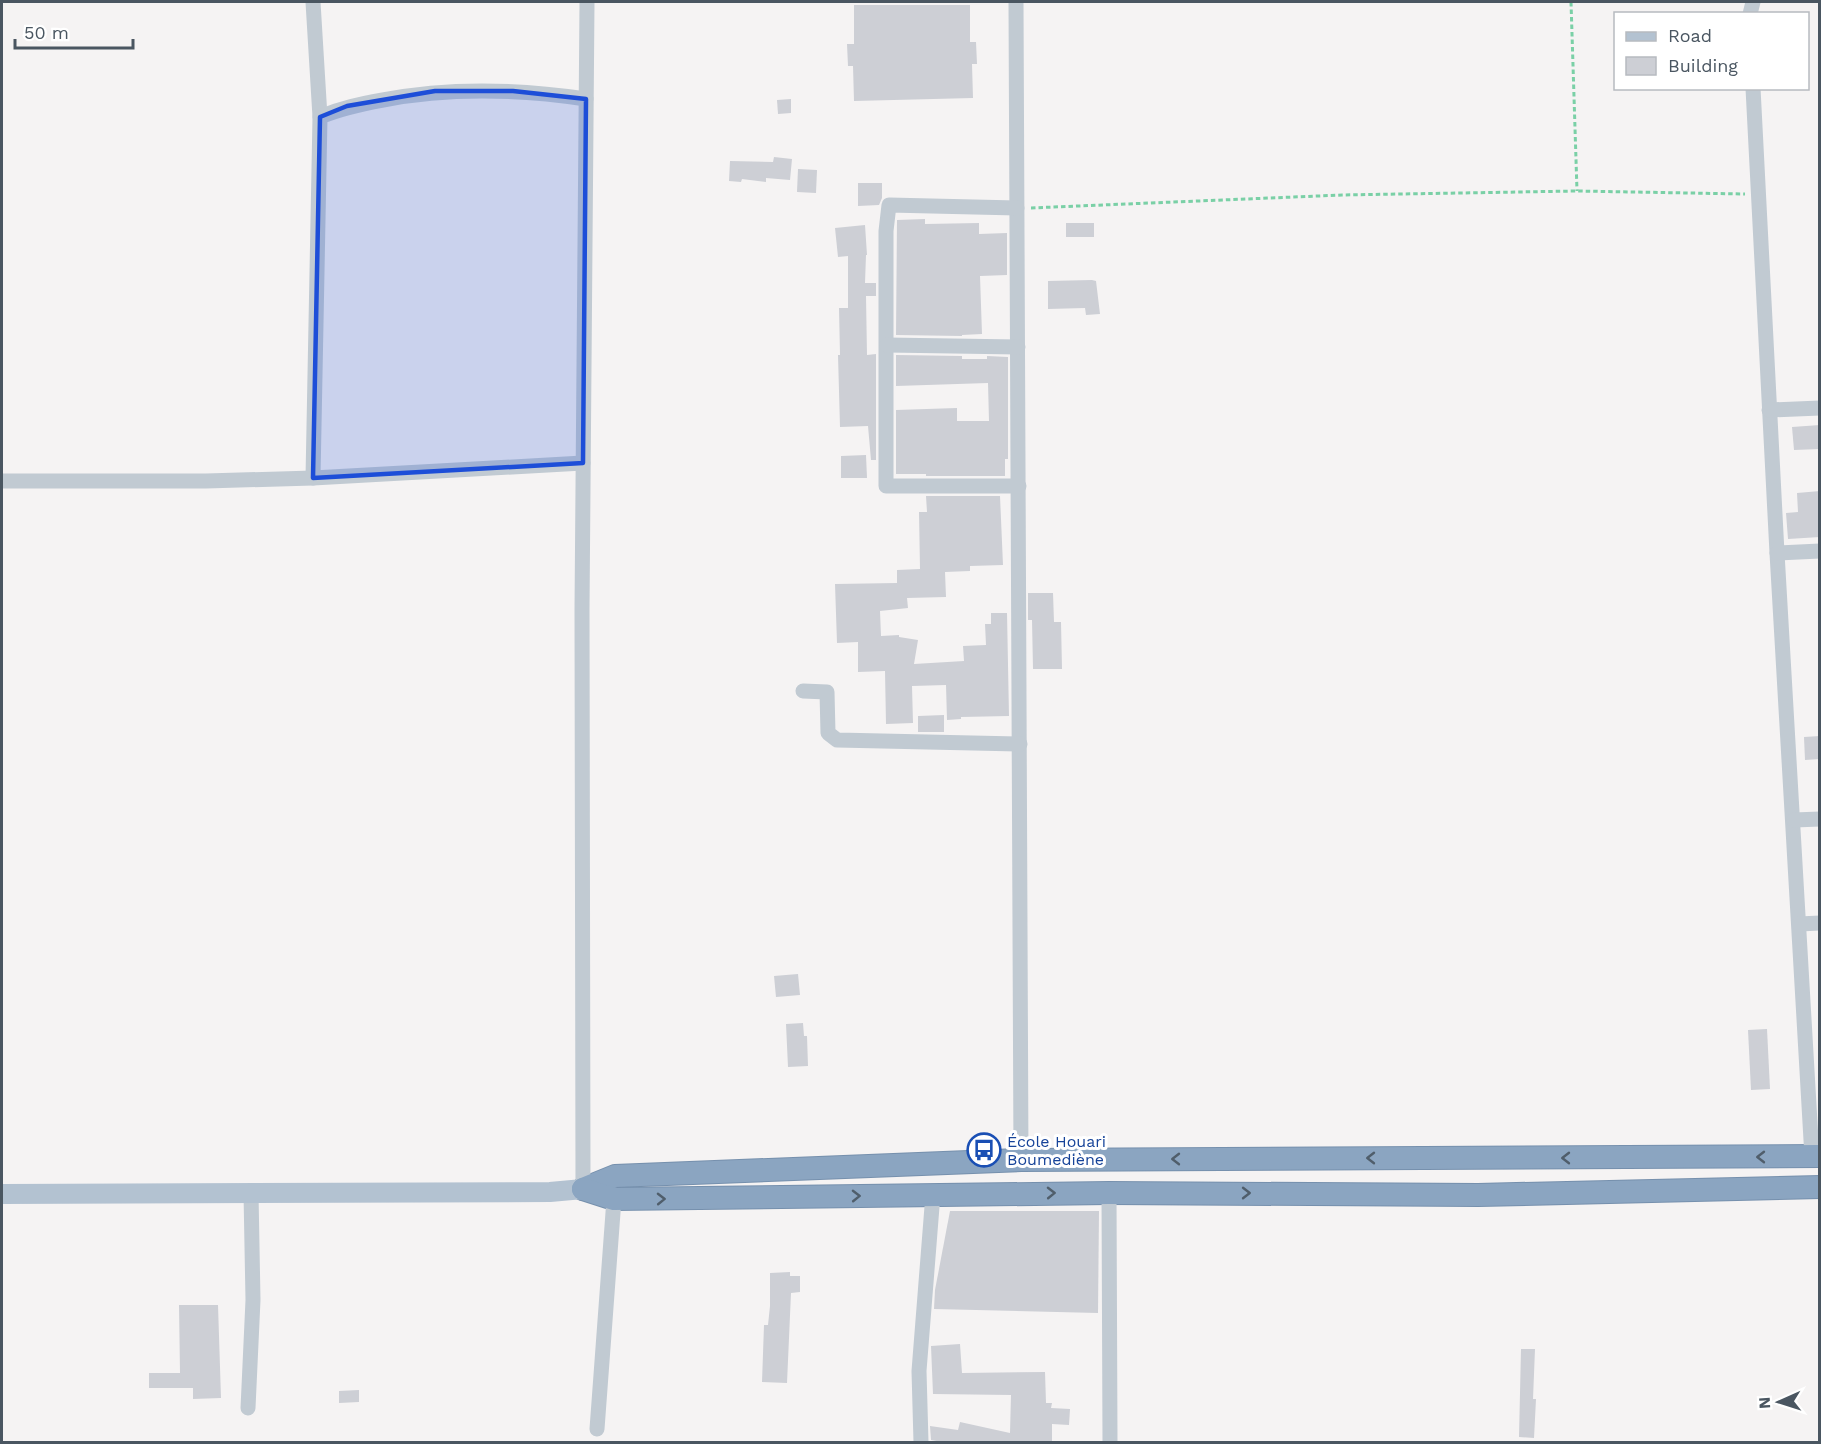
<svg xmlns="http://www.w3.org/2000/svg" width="1821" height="1444" viewBox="0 0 1821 1444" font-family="'Work Sans',sans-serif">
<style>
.building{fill:#cdcfd5}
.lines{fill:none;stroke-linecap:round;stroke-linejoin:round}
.highway-casing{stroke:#7690ad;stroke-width:24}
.path{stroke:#7ad0a6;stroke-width:3;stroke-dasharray:4.5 3;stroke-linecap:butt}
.minor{stroke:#c1cad2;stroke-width:15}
.major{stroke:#b3c2d1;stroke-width:20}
.highway{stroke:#8ba5c1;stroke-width:22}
.oneway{stroke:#505e6b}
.marked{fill:#1d4ed8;fill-opacity:0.2;stroke:#1d4ed8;stroke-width:4.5;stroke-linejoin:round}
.labels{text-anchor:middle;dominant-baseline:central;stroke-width:6;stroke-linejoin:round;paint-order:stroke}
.transit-label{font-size:16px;fill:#164399;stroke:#fff;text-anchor:start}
</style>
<rect width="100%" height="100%" fill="#f5f3f3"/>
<g class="building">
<path d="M854,5H970V42H976L977,64H972L973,98L854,101L853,66H848L847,44H854Z"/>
<path d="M791,99V113L778,114L777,100Z"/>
<path d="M774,157L792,159L790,180L766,178V182L742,179L741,182L729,181L730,161L773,162Z"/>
<path d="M798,169L817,170L816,193L797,192Z"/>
<path d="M858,183H882V198L879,205L858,206Z"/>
<path d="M925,219V224L979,223V234L1007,233V275L980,276L982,334L962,335V336L896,335L897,220Z"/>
<rect x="1066" y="223" width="28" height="14"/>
<path d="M865,225L867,255H866L865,283H876V296H866L867,355L876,354V460H871L868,426L840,427L838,355H840L839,308H848V256L838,257L835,228Z"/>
<path d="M1092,280L1096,281L1100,314L1086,315L1085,308L1048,309V281Z"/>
<path d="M896,355L962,356V359H987V356L1008,357V459H1005V476H926V474H896V410L957,408V421H989L988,383L896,386Z"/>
<path d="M1820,425V449L1794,450L1792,427Z"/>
<path d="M866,455L867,478H841V456Z"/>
<path d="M1820,491V537L1788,539L1786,513L1798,512L1797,493Z"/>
<path d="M926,496H1000L1003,565L970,566V571L945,572L946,597L907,598L908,608L880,611L881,636L899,635V637L918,640L914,664L964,661L963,646L986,645L985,624H991V613H1007L1009,716L961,717V719L947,720L946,685L912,686L913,723L886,724L885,671L858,672V642L837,643L835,584L897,583V570L920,569L919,512H927Z"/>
<path d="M1028,593H1053L1054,622H1061L1062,669H1033L1032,620H1028Z"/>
<path d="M944,715V732H918V716Z"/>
<path d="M1820,736V759L1805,760L1804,737Z"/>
<path d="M798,974L800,995L776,997L774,976Z"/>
<path d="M803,1023L804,1036H807L808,1066L788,1067L786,1024Z"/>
<path d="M1767,1029L1770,1089L1751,1090L1748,1030Z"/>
<path d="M950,1211H1099L1098,1313L934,1309L935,1290Z"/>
<path d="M790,1272V1276H800V1292L791,1293L787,1383L762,1382L764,1325H768L770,1306V1273Z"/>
<path d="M179,1305H218L221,1398L193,1399V1388H149V1373H180Z"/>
<path d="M960,1344L962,1373L1045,1372L1046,1403H1052L1051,1408L1070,1409L1069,1425L1052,1424V1443H948L931,1440L930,1426L958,1430L960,1422L1010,1433L1011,1395L933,1394L931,1346Z"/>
<path d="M1521,1349H1535L1533,1399H1536L1534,1438L1519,1437Z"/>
<path d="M359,1390V1402L339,1403V1391Z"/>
</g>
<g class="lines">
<g class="highway-casing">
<g id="highway">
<path d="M583,1189L615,1176L1021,1160L1820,1156"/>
<path d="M583,1189L614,1199L1109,1193L1478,1195L1820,1187"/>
</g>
</g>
<g class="path">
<path d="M1571,2L1577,191"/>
<path d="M1031,208L1342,195L1577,191L1745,194"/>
</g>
<g class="minor">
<path d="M313,2L320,117"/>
<path d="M1016,2L1021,1160"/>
<path d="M1750,14L1753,2"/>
<path d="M1753,88L1777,553L1812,1157"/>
<path d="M1017,208L889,205L886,231V486H1019"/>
<path d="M887,345L1018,347"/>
<path d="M1769,410L1820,408"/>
<path d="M583,463L313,478L320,117C341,108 361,104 383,100C450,87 518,89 586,99"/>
<path d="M2,481H206L313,478"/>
<path d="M1777,553L1820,551"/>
<path d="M803,691L827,692L828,733L837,740L1020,744"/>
<path d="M1794,820L1820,819"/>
<path d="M1799,924L1820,923"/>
<path d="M583,1189L582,609L587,2"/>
<path d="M1109,1193L1110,1442"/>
<path d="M248,1408L253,1300L251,1193"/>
<path d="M597,1429L614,1199"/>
<path d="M921,1442L919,1371L933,1194"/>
</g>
<path class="major" d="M2,1194L550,1192L583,1189"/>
<use href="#highway" class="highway"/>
</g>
<defs><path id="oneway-chevron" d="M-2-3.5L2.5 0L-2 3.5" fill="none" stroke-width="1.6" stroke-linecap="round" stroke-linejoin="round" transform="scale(1.5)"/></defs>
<g class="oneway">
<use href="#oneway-chevron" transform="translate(1761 1157) rotate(180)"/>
<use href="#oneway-chevron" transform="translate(1371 1158) rotate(180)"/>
<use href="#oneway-chevron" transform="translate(1566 1158) rotate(180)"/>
<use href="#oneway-chevron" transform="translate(1176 1159) rotate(180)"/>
<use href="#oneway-chevron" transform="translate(1051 1193) rotate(-1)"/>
<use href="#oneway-chevron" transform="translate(1246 1193)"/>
<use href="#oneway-chevron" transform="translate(856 1196) rotate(-1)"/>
<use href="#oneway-chevron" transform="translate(661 1199) rotate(-1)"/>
</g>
<path class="marked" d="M435,91H513L586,99L583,463L313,478L320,117L347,106Z"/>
<defs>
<g id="bus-ring" transform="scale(1.725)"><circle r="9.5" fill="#fff" stroke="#1a4fb4" stroke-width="1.5"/><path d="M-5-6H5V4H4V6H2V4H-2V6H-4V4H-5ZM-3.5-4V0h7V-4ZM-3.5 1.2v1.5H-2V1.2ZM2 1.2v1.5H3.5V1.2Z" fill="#1a4fb4"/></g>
</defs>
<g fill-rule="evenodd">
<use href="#bus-ring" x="984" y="1150"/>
</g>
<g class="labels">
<g class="transit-label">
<text x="1007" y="1141">École Houari<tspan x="1007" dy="18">Boumediène</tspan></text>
</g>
</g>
<rect width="1821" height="1444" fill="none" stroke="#4a5661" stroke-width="6"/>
<rect x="1614" y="12" width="195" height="78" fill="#ffffff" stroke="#b7bbc0" stroke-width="1.5"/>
<rect x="1626" y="32" width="30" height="9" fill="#b3c2d1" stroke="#b7bbc0" stroke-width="1.5"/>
<text x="1668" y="42" font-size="18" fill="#4a5661">Road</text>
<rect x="1626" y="57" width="30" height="18" fill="#cdcfd5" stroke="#b7bbc0" stroke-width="1.5"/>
<text x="1668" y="72" font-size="18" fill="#4a5661">Building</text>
<g transform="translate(1779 1402) rotate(267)" stroke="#ffffff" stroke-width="4.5" paint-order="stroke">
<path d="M0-4.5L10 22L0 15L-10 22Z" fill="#4a5661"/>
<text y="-9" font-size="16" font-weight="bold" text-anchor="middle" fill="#4a5661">N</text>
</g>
<path d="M15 39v9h118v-9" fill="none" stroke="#4a5661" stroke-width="3"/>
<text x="24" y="39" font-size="18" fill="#4a5661" stroke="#ffffff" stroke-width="4.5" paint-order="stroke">50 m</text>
</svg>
